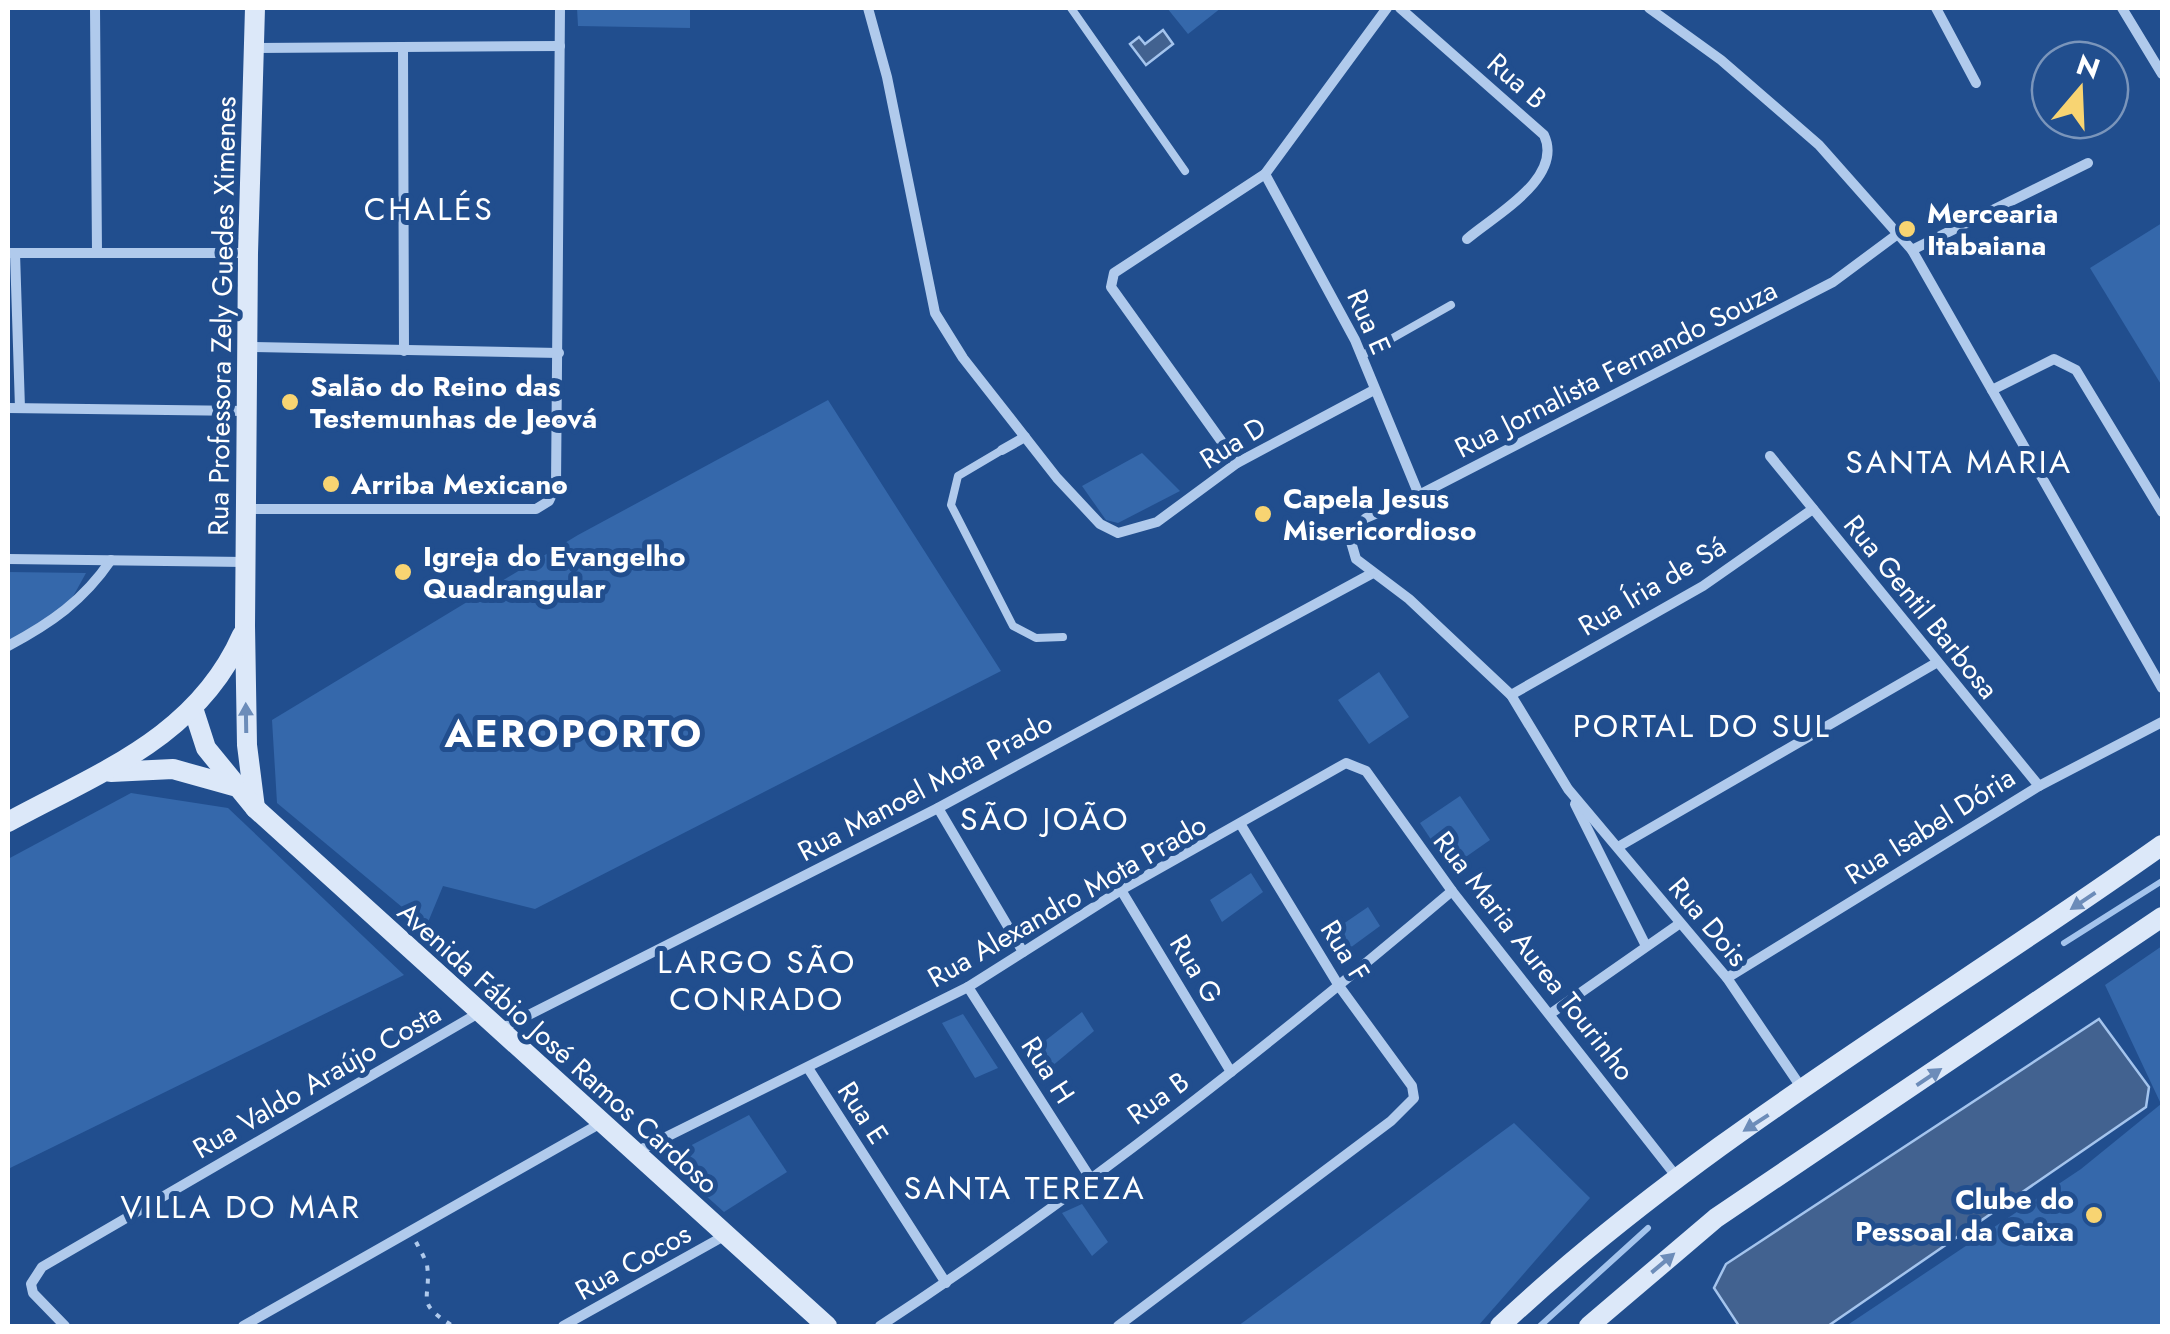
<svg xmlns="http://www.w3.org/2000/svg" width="2170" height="1334" viewBox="0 0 2170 1334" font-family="Jost,sans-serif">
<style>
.green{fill:#3568ab}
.water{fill:#426290;stroke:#a4c4ed;stroke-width:2.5}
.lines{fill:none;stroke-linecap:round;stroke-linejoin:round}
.stream{stroke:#a4c4ed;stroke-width:6}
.path{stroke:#b0caec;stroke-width:4;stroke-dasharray:5 8;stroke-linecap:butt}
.lane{stroke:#b0caec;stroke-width:8}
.street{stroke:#b0caec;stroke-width:10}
.secondary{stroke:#dce8f9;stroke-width:20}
.oneway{fill:#6c8cb9}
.poi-dot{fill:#f8d472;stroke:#214e8e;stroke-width:4}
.labels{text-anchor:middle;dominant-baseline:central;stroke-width:10;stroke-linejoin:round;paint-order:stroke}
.street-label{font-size:28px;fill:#fff;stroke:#214e8e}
.poi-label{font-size:28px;font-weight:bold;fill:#fff;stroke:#214e8e;text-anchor:start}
.quarter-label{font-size:32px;letter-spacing:2.5px;fill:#fff;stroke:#214e8e}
.district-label{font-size:38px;font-weight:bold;letter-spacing:2.5px;fill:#fff;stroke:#214e8e}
</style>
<rect width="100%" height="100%" fill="#214e8e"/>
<g class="green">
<path d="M577,8H690V28L578,26Z"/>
<path d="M1167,8H1221L1188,34Z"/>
<path d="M2162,223V386L2090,268Z"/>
<path d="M828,400L1001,671L535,909L443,886L426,927L277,803L272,720L578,535Z"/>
<path d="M1142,453L1180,491L1118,523L1106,520L1082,486Z"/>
<path d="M8,572L86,573L70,602L8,645Z"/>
<path d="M1379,672L1409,717L1369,744L1338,700Z"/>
<path d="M131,793L228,808L404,975L8,1169V859Z"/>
<path d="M1460,796L1490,840L1450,868L1420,823Z"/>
<path d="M1251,873L1263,892L1222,922L1210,900Z"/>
<path d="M1368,907L1380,926L1339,956L1327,935Z"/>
<path d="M2162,946V1326H1846L2081,1169L2161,1104L2105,985Z"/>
<path d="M1082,1012L1094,1031L1045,1072L1032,1051Z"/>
<path d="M963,1014L998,1068L975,1078L942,1023Z"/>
<path d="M749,1115L787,1172L724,1212L665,1159Z"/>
<path d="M1514,1123L1590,1198L1478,1326H1238Z"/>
<path d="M1082,1204L1108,1242L1092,1256L1062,1213Z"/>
</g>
<g class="water">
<path d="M1163,30L1173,44L1146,65L1130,44L1139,37L1145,44Z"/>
<path d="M2099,1019L2149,1087L2146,1107L1828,1326H1739L1714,1288L1726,1264Z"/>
</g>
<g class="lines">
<g class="stream">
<path d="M2064,943L2162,881"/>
<path d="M1540,1326L1648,1228"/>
</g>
<path class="path" d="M416,1242C419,1248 425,1258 427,1265C432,1299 413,1302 453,1326"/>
<g class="lane">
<path d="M1071,8L1185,171"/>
<path d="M1361,356L1451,305"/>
<path d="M1002,450L958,476L951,505L1013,626L1036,638L1063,637"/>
</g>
<g class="street">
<path d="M95,8L97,253"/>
<path d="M868,8L887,77L935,313L963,358L1057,478L1100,524L1118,533L1157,522L1237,463L1374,390"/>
<path d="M1400,8L1544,135C1564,178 1495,215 1467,239"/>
<path d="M1649,8L1721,60L1819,145L1912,250L2162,688"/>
<path d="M1936,8L1976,83"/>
<path d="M2122,8L2162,74"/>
<path d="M256,48L560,46"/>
<path d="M403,48L404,351"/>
<path d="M1265,174L1355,340L1419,495"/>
<path d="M1912,250L2088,163"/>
<path d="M8,253H248"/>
<path d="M15,253L20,408"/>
<path d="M248,347L559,353"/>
<path d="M1992,390L2054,359L2076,370L2162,512"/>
<path d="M8,408L246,411"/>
<path d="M1002,450L1025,437"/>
<path d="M1770,456L2039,786"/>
<path d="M1237,463L1111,287L1114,273L1265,174L1387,8"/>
<path d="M246,509H536L549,501L556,486L560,8"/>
<path d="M8,559L245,562"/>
<path d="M8,646C51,623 83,601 111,560"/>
<path d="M1511,695L1703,586L1813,509"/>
<path d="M1575,804L1646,946"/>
<path d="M938,808L1023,952"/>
<path d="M1618,847L1936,663"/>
<path d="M1121,890L1231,1072"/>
<path d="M1727,978L2039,786L2162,722"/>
<path d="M968,987L1089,1176"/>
<path d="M1550,1014L1679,924"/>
<path d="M497,1031L938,808L1371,574"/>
<path d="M808,1068L946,1283"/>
<path d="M1803,1090L1727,978L1568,789L1511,695L1409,599L1356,559L1349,535L1366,518L1419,495L1833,282L1899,233"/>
<path d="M636,1152L968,987L1121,890L1346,763L1366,771L1452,891L1676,1176"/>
<path d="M65,1326L33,1293L31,1284L42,1267L477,1014"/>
<path d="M243,1326L601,1123"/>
<path d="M563,1326L724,1236"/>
<path d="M880,1326C1080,1195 1270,1045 1452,891"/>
<path d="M1118,1326L1391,1121L1414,1098L1412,1086L1339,986L1241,825"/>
</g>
<g class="secondary">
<path d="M255,8L248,253L245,626L247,745L255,808"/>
<path d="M194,711L206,748L255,808L827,1326"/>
<path d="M111,772L173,769L234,786"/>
<path d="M8,822C100,772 197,737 242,635"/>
<path d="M1500,1326C1699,1139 1940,1003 2162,845"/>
<path d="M1589,1326L1716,1218L2162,917"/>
</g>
</g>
<defs><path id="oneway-solid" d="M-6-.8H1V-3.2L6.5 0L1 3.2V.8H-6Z" transform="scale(2.5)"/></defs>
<g class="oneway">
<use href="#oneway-solid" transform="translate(246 718) rotate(-91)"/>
<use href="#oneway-solid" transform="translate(2083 901) rotate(146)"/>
<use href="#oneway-solid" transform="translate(1929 1077) rotate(-34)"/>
<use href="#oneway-solid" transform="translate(1756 1123) rotate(147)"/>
<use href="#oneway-solid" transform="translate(1663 1263) rotate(-40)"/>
</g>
<g class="poi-dot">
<circle cx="1907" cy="229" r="10"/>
<circle cx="290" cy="402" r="10"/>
<circle cx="331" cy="484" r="10"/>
<circle cx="1263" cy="514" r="10"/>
<circle cx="403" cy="572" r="10"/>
<circle cx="2094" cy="1215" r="10"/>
</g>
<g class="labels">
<g class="street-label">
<text transform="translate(1517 81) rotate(41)">Rua B</text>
<text transform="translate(222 316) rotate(-89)">Rua Professora Zely Guedes Ximenes</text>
<text transform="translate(1369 322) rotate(66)">Rua E</text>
<text transform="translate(1616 369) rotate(-27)">Rua Jornalista Fernando Souza</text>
<text transform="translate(1233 443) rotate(-32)">Rua D</text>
<text transform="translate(1652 586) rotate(-31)">Rua Íria de Sá</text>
<text transform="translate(1921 607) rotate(51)">Rua Gentil Barbosa</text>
<text transform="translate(925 787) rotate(-28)">Rua Manoel Mota Prado</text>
<text transform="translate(1930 826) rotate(-32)">Rua Isabel Dória</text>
<text transform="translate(1067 901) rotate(-30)">Rua Alexandro Mota Prado</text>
<text transform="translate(1708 922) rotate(50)">Rua Dois</text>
<text transform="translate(1345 951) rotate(58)">Rua F</text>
<text transform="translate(1534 956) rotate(52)">Rua Maria Aurea Tourinho</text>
<text transform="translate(1196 969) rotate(59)">Rua G</text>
<text transform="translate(558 1048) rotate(42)">Avenida Fábio José Ramos Cardoso</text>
<text transform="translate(1048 1070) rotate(57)">Rua H</text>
<text transform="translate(317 1081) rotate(-30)">Rua Valdo Araújo Costa</text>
<text transform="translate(1158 1098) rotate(-36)">Rua B</text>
<text transform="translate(863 1113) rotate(57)">Rua E</text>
<text transform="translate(633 1262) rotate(-29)">Rua Cocos</text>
</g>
<g class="poi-label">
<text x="1927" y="213">Mercearia<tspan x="1927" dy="32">Itabaiana</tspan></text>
<text x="310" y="386">Salão do Reino das<tspan x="310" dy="32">Testemunhas de Jeová</tspan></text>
<text x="351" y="484">Arriba Mexicano</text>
<text x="1283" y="498">Capela Jesus<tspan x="1283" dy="32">Misericordioso</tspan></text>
<text x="423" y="556">Igreja do Evangelho<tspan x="423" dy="32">Quadrangular</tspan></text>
<text x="2074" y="1199" text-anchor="end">Clube do<tspan x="2074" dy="32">Pessoal da Caixa</tspan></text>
</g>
<g class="quarter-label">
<text x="429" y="209">CHALÉS</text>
<text x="1959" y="462">SANTA MARIA</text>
<text x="1702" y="726">PORTAL DO SUL</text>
<text x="1045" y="819">SÃO JOÃO</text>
<text x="757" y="962">LARGO SÃO<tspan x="757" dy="37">CONRADO</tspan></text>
<text x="1025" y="1188">SANTA TEREZA</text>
<text x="241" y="1207">VILLA DO MAR</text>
</g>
<g class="district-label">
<text x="574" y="733">AEROPORTO</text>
</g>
</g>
<rect width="2170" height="1334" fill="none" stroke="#ffffff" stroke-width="20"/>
<g transform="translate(2080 90) rotate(19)"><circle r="48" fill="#214e8e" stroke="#7a95bb" stroke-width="2.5"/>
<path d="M0-8L18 38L0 25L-18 38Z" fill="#f8d472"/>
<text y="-15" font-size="28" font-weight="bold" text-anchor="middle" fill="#ffffff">N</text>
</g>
</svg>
